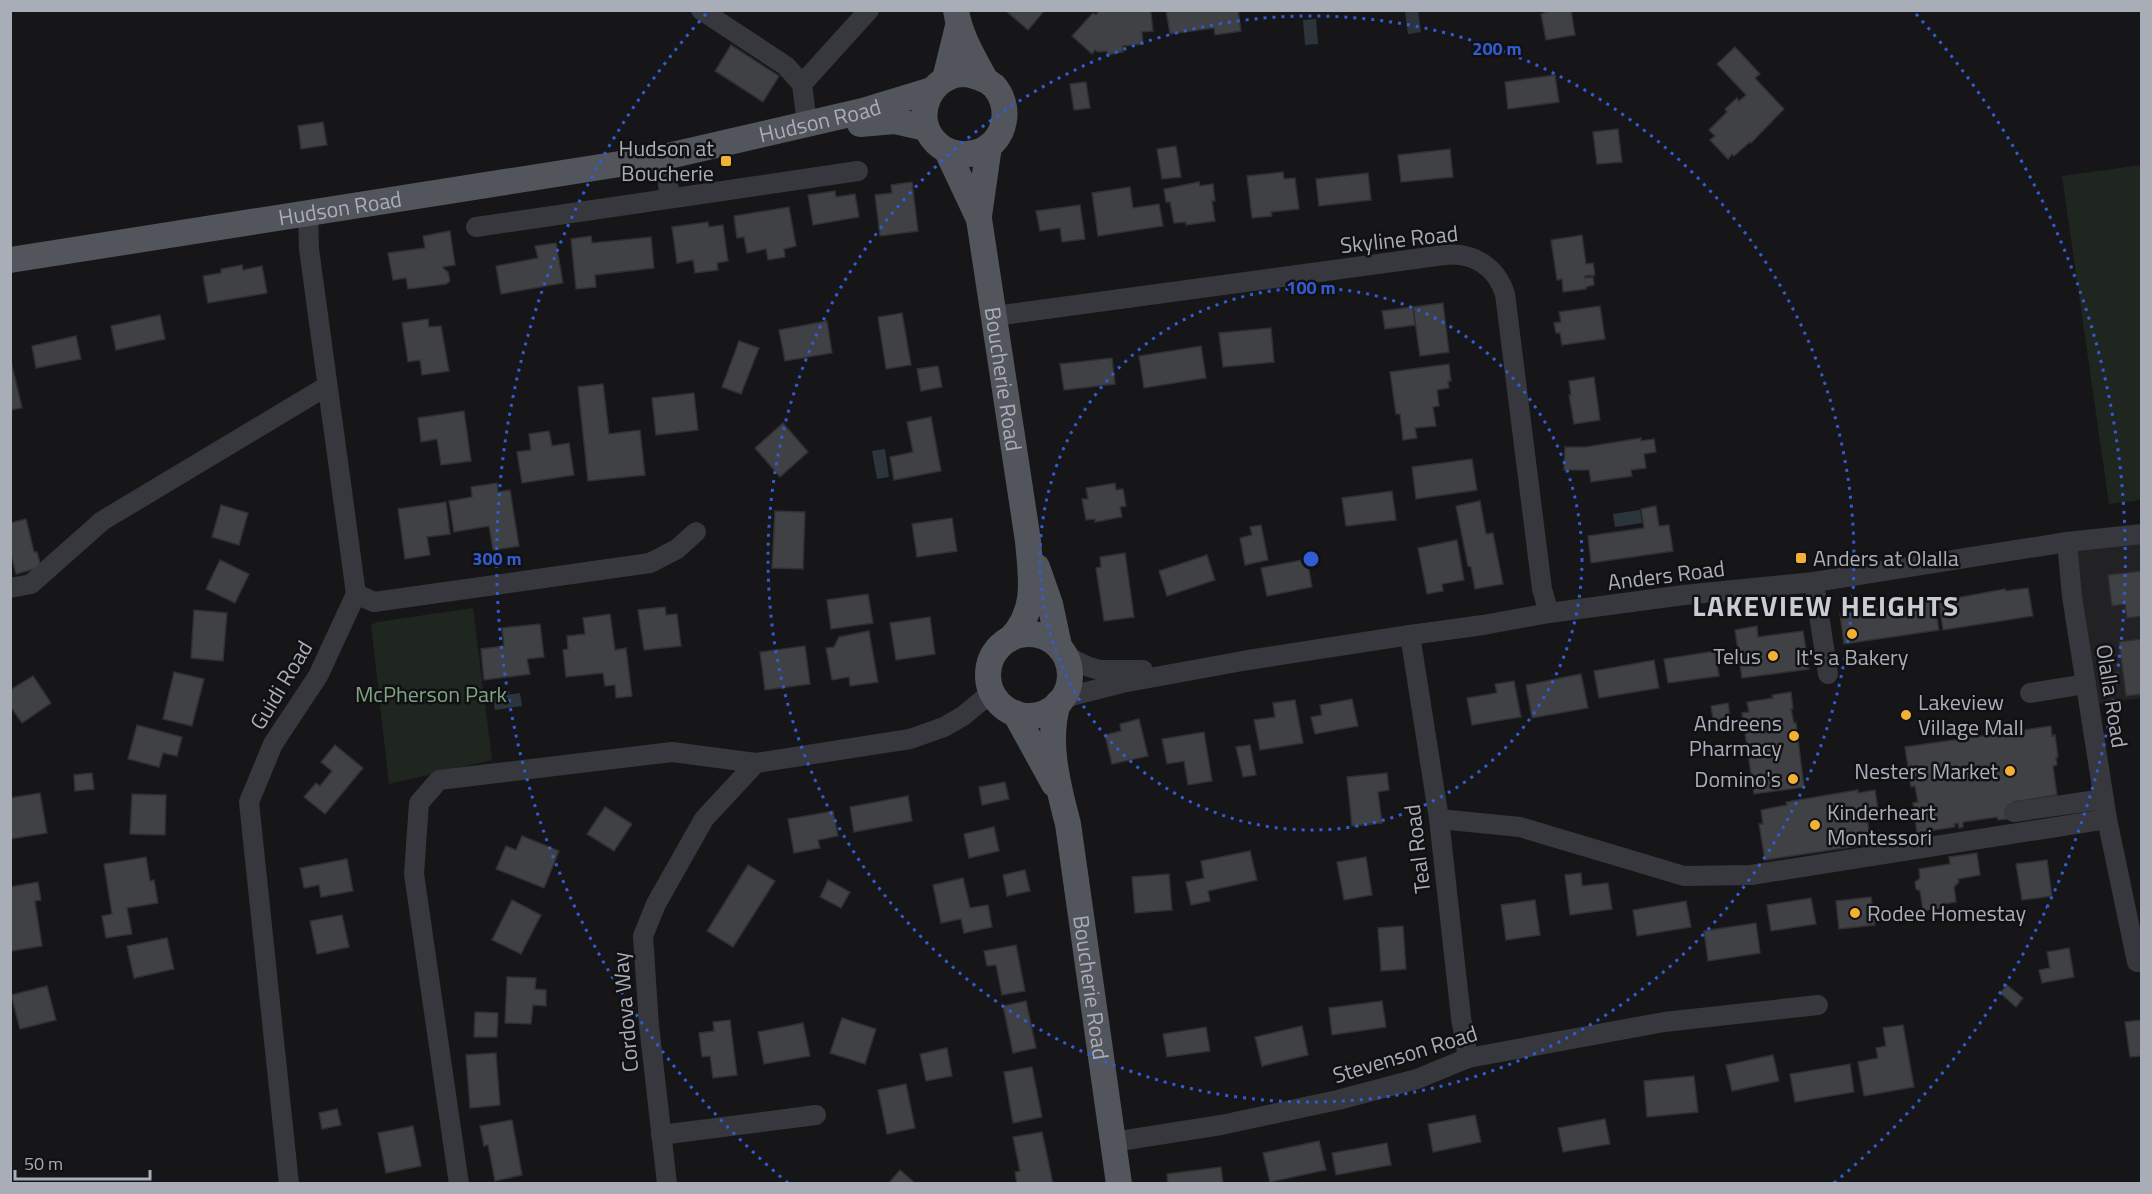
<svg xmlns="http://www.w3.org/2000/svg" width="2152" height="1194" viewBox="0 0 2152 1194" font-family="'Titillium Web',sans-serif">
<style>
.built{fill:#222225}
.green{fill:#1e261f}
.water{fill:#2c353c}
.building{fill:#404145;stroke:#303034;stroke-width:1.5}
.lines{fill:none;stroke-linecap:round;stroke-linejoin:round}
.minor{stroke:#37383d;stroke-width:20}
.major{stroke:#53555c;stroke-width:26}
.ring{fill:none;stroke:#325cd3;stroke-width:3;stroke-dasharray:3 6}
.poi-dot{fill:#f2b134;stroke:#111113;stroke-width:2}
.labels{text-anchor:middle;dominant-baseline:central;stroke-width:5;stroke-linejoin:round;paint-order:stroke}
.street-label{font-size:22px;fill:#a8adb8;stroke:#111113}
.poi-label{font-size:22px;fill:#a8adb8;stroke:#111113;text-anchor:end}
.park-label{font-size:22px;fill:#7fa381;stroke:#111113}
.district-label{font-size:28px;font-weight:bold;letter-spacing:1.5px;fill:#c9ccd4;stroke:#111113}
.centre{fill:#325cd3;stroke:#111113;stroke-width:3}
.ring-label{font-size:18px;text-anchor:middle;font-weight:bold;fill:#325cd3;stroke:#111113;stroke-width:5;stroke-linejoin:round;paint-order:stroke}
</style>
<rect width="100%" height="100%" fill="#161618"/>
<path class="built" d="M2141,540V698L2096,704L2072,547Z"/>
<g class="green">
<path d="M2141,165V500L2109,504L2062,176Z"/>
<path d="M473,608L492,760L389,784L371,625L377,622Z"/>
</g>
<g class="water">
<path d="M1405,11H1418L1421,32L1408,34Z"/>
<path d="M1316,19L1318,44L1305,45L1303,20Z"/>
<path d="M885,449L889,477L877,479L872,451Z"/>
<path d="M1640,510L1642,523L1615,527L1613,514Z"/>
<path d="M520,693L522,706L495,710L493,697Z"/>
</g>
<g class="building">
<path d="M1005,10H1045L1028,30Z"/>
<path d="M1100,10H1149L1151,13L1153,31L1142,32L1143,44L1123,46V52L1107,55V51L1098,52L1095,50L1092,54L1072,36L1093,13L1096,15Z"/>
<path d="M1166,10H1238L1241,31L1215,35L1214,28L1170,34Z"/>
<path d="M1552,10H1571L1575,35L1546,40L1541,14Z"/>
<path d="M731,45L779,76L763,102L715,71Z"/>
<path d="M1735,47L1760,74L1755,78L1784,109L1751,143L1750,142L1734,156L1732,154L1728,159L1710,140L1715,136L1709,130L1727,112L1725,109L1737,98L1739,101L1746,95L1717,64Z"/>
<path d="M1555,75L1559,102L1508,109L1505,82Z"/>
<path d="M1086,82L1090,108L1074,110L1070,84Z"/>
<path d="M323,122L327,145L301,149L298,126Z"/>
<path d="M1618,129L1622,162L1597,164L1593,132Z"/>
<path d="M1176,146L1181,177L1162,179L1157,149Z"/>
<path d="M1450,149L1453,177L1401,182L1398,155Z"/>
<path d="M1283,172L1284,179L1295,178L1299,209L1271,212L1272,216L1252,218L1247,176Z"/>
<path d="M1368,173L1371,200L1319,206L1316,179Z"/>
<path d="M912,182L918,231L880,236L875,195L892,193L891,185Z"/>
<path d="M1199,182L1200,186L1213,184L1215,201H1212L1215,221L1186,225V222L1174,223L1170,202H1166L1164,189Z"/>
<path d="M1130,187L1133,208L1159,204L1163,226L1098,236L1092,193Z"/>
<path d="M835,191L836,197L855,194L859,217L813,225L808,195Z"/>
<path d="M1080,205L1085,239L1062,242L1060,228L1040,231L1036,211Z"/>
<path d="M789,207L796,246L784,249L785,257L768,260L766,249L747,253L744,237L737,238L734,216Z"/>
<path d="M708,222L709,227L723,225L728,261L717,263L718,270L695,273L693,260L677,263L672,227Z"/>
<path d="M450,231L455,265L443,267L444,269L448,272L450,281L446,284L408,289L406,278L393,280L388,253L425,248L423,236Z"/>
<path d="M1582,235L1586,264L1593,263L1595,275L1585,276V278L1593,277L1594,285L1586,287V289L1563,292L1562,279L1557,280L1551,240Z"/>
<path d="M591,236L592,243L651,237L654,268L595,275L596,287L576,289L571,239Z"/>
<path d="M556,243L563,283L501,294L496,266L538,258L535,246Z"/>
<path d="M242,265L243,270L262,266L267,293L208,303L203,276L221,273V269Z"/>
<path d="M1443,303L1449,352L1420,356L1413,307Z"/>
<path d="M1600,306L1605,339L1562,345L1560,333H1556L1554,323L1561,322L1559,312Z"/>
<path d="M1413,307L1415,325L1385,329L1382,311Z"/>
<path d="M902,313L911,365L886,369L878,317Z"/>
<path d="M160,315L165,339L116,350L111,326Z"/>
<path d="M428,319L429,327L441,326L449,371L422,375L420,360L408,362L402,323Z"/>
<path d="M827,321L832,353L785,361L779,330Z"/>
<path d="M1271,328L1274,362L1223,367L1219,333Z"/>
<path d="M76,336L81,359L36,368L32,346Z"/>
<path d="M739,341L759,348L741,394L722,387Z"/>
<path d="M1201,346L1206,378L1144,388L1139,356Z"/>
<path d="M10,357L22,408L10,410Z"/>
<path d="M1112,358L1115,384L1064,390L1060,364Z"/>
<path d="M1449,364L1451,381H1448L1449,388L1437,390L1439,406L1433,407L1436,426L1415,428L1417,438L1403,440L1400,414H1396L1390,372Z"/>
<path d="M938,366L942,387L921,391L917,369Z"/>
<path d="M1594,377L1600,420L1574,424L1569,395H1571L1569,381Z"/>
<path d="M603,384L609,434L640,430L645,475L588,481L578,387Z"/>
<path d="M694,393L698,430L656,435L652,398Z"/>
<path d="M464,411L471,461L441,465L437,439L421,442L418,418Z"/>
<path d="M931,417L941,471L894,480L890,457L913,452L907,422Z"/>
<path d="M783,423L808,452L780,477L755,448Z"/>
<path d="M549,431L552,446L569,443L574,475L522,483L517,452L531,450L529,434Z"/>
<path d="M1641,438V441L1654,439L1656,452L1644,454L1646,468L1631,470L1632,476L1591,482L1589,470H1564L1565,447H1586Z"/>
<path d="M1472,459L1477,490L1416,499L1412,467Z"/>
<path d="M497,483L498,492L510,490L519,546L493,550L489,526L454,532L449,501L472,497L471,487Z"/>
<path d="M1115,483L1116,490L1123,489L1126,506L1120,507L1122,517L1095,522V519L1086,520L1082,499H1088L1086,488Z"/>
<path d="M1392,491L1396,520L1346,526L1342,498Z"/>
<path d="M1480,501L1486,534L1493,533L1503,584L1475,589L1471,567L1468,566L1456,506Z"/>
<path d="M446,502L450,534L427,537L430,555L405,559L398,509Z"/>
<path d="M221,505L248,513L239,545L212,537Z"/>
<path d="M1656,506L1659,526L1669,525L1673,551L1591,563L1588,536L1644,528L1641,509Z"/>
<path d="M775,511L805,512L803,569L772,568Z"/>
<path d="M952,518L957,551L917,557L912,524Z"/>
<path d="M26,519L34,552H37L41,567L16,574L10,551V523Z"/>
<path d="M1261,525L1268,560L1245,565L1240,538L1252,535L1250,527Z"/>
<path d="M1457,540L1464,580L1442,584L1443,591L1427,594L1418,548Z"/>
<path d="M1125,553L1134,617L1104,621L1096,568L1101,567L1100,557Z"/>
<path d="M1207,555L1215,580L1167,596L1159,571Z"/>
<path d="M1307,559L1312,587L1267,596L1261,568Z"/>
<path d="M220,560L249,574L235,603L206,589Z"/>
<path d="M2142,571V616L2127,618L2125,604L2112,606L2108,575Z"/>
<path d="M2028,588L2033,616L1943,630L1939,601L2005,589L2006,591Z"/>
<path d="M868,594L873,623L831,629L827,600Z"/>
<path d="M1934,600L1939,630L1844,644L1840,614Z"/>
<path d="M665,607L666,615L677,614L681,646L644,650L638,610Z"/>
<path d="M194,610L227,613L223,661L191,658Z"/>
<path d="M610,614L615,650L626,648L632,696L616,698L615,685L605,686L603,673L566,677L563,650L568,649L567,636L585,634L583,618Z"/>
<path d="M930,617L935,654L896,660L890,623Z"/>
<path d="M540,624L544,657L527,659L530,674L484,680L481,649L504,646L502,628Z"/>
<path d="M1757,626L1758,637L1803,631L1809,669L1742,678L1735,630Z"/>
<path d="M869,631L878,682L850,686L849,677L832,680L826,648L834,647L839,637Z"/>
<path d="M2142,639V694L2126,696L2119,642Z"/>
<path d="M805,646L810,684L765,690L760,652Z"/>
<path d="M1715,651L1719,676L1668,683L1664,659Z"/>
<path d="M1654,660L1659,688L1599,698L1594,671Z"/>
<path d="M174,672L204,679L192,726L163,719Z"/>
<path d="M1581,674L1588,708L1532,718L1526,685Z"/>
<path d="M33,676L51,703L22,723L10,706V690Z"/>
<path d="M1514,681L1521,717L1472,725L1467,698L1497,693L1495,684Z"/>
<path d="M1791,692L1793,709H1791L1794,723H1796L1804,787L1754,794L1742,713L1749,712L1747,702L1773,698L1772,695Z"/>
<path d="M1352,699L1358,726L1315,734L1311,717L1322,715L1320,705Z"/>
<path d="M1295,700L1303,743L1260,750L1254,720L1275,717L1273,703Z"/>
<path d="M1728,703L1731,723L1714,726L1711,706Z"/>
<path d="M1139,719L1148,756L1112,764L1105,735L1121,731L1120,724Z"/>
<path d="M137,725L182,737L177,756L163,753L159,767L128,759Z"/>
<path d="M2051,726L2052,736L2055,735L2058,757H2056L2057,765L2053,766L2057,795L2013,802L2015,818L1998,820L1997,817L1963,822V827L1959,828L1958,823L1954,824L1955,827L1917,833L1913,803L1918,802L1915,786L1911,787L1905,747Z"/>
<path d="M1204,732L1212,781L1188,785L1184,761L1167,764L1162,739Z"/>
<path d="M335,745L363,768L325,814L304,797L316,783L320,786L332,771L321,762Z"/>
<path d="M1250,745L1256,775L1243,777L1236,747Z"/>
<path d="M92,773L94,789L75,791L74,775Z"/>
<path d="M1387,773L1389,790L1378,792L1382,823L1352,826L1347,777Z"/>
<path d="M1005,782L1009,799L982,805L979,787Z"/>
<path d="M1858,790V793L1875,790L1878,810L1866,812L1871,844L1765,860L1759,824H1763L1761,810L1787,805L1786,802Z"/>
<path d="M40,793L47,833L10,839V798Z"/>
<path d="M132,794L166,795L165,835L130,834Z"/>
<path d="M908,796L912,821L854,832L850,807Z"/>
<path d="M605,807L632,824L614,851L587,834Z"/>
<path d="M833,811L838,836L818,840L820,848L794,853L788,819Z"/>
<path d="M994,827L999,851L969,858L964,834Z"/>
<path d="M522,836L559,851L544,888L496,869L506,846L516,850Z"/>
<path d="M1250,851L1257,880L1208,891L1210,901L1191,905L1186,882L1204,878L1201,861Z"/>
<path d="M1977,853L1980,875L1958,879L1959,882L1954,887L1956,902L1942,904L1943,908L1923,911L1920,891L1916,889L1915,882L1920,878L1919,869L1950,864L1949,857Z"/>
<path d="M146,857L150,881L154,880L158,903L127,908L132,934L106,938L102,916L112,914L104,864Z"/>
<path d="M1366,857L1372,895L1344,900L1337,862Z"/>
<path d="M347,859L353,891L321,897L319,885L304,888L300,868Z"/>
<path d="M2047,860L2052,896L2022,900L2016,864Z"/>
<path d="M748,865L775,881L733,947L707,931Z"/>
<path d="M1025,870L1030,891L1007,896L1003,875Z"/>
<path d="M1581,873L1582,886L1608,883L1612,909L1570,915L1565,875Z"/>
<path d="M1169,874L1172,910L1135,913L1132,877Z"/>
<path d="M963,878L970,908L988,905L992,927L964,933L961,919L941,923L933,885Z"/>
<path d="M828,880L850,892L841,908L820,897Z"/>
<path d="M38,882L41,900L35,901L42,946L11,951L10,887Z"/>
<path d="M1871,897L1875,925L1839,929L1836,901Z"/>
<path d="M1811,898L1816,924L1771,931L1767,905Z"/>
<path d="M512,900L541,915L521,954L492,940Z"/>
<path d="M1535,900L1540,935L1506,940L1501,905Z"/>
<path d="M1686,901L1691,927L1637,936L1633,910Z"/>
<path d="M342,915L349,947L317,954L310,921Z"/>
<path d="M1756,923L1760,953L1708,961L1704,931Z"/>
<path d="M1403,926L1406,969L1381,971L1378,928Z"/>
<path d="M167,938L174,969L134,978L127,946Z"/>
<path d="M1016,945L1025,991L1002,995L996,965L987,966L984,951Z"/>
<path d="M2069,948L2074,977L2042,983L2039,970L2050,968L2047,952Z"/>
<path d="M507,977L536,978L535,989L546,990V1006L533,1005L531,1024L505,1023Z"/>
<path d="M2007,985L2023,998L2016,1007L2000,993Z"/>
<path d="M47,986L56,1020L20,1029L11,995Z"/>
<path d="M1026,1001L1036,1048L1013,1053L1003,1006Z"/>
<path d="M1382,1001L1386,1027L1332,1035L1329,1008Z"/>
<path d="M475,1012L498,1013L497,1037H474Z"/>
<path d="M842,1018L876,1029L865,1064L830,1053Z"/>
<path d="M730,1020L737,1075L713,1078L710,1056L702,1057L699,1033L714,1031L713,1022Z"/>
<path d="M2142,1020V1056L2130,1057L2125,1022Z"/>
<path d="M803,1023L810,1056L764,1064L758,1032Z"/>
<path d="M1903,1025L1914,1087L1864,1096L1858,1062L1878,1058L1876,1048L1886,1046L1883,1028Z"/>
<path d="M1302,1026L1308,1055L1262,1066L1255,1037Z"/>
<path d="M1206,1027L1210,1051L1167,1057L1163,1034Z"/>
<path d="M947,1048L952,1076L926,1081L920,1054Z"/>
<path d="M496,1053L500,1105L470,1108L466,1055Z"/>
<path d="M1773,1055L1779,1081L1732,1091L1726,1065Z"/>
<path d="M1850,1064L1854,1092L1795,1102L1790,1074Z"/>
<path d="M1032,1067L1042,1117L1013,1123L1004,1072Z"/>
<path d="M1694,1076L1698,1112L1647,1117L1644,1081Z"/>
<path d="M906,1084L915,1128L887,1134L878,1090Z"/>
<path d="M337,1109L341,1125L322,1129L319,1113Z"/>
<path d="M1475,1115L1481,1142L1433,1152L1428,1124Z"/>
<path d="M1605,1119L1610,1144L1563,1152L1558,1128Z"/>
<path d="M512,1120L522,1175L495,1181L488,1145L484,1146L480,1126Z"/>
<path d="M413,1126L421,1166L386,1173L378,1133Z"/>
<path d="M1042,1132L1053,1184H1017L1015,1172L1020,1171L1013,1137Z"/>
<path d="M1319,1141L1326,1170L1270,1182L1263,1153Z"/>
<path d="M1387,1143L1391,1165L1336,1175L1332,1153Z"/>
<path d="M1221,1167L1223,1184H1168L1167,1174Z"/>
<path d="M900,1170L916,1184H888Z"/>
</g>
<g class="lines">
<g class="minor">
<path d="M701,10L786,66L802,84"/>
<path d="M807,124L802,84L869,10"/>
<path d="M664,157L670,198"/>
<path d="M476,227L858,171"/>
<path d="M995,316L1444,255C1473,252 1496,266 1505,294L1542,589L1549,613"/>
<path d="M2067,542L2072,596L2107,819L2137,962"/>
<path d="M1814,582L1828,674"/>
<path d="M10,588L31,584L102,521L327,386"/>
<path d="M356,594L374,602L650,563L677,549L696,532"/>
<path d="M1410,635L1439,819L1461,1018L1468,1058"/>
<path d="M1066,656L1089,667L1100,670H1143"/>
<path d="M2030,693L2086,684"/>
<path d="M1063,698L1122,683L1248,660L1410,635L1483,625L1549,613L1684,595L1814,582L2067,542L2142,534"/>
<path d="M2014,812L2104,799"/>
<path d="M1439,819L1520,827L1684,876L1751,875L2107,819"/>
<path d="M661,1135L816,1115"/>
<path d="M1113,1142L1221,1125L1338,1100L1417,1079L1468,1058L1664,1022L1818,1005"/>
<path d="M289,1184L249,802L273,744L318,676L356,594L309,249L308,213"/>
<path d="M459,1184L414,874L419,803L439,780L672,752L756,763"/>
<path d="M667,1184L649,1025L643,936L656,904L704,819L756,763L910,739L944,727L963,716L992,692"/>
</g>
<g class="major">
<path d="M956,10C959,33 973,57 984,77C986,81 990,83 994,86C1002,95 1006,108 1004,120C999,156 953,166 932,138C913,113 932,75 963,74C971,74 978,77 985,80"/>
<path d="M945,79L958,26"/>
<path d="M860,124L895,121L926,128"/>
<path id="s1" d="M947,151L979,219L1028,541C1031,577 1038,609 1011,638"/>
<path d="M979,216L989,146"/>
<path id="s2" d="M10,260L664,157L863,111L932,90"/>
<path d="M1037,567L1050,604L1059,646"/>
<circle cx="1029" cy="675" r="41"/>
<path id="s3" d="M1058,703C1046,741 1058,786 1068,824L1119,1184"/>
<path d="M1015,713L1054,784"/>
</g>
</g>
<g class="ring">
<circle cx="1311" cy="559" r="271"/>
<circle cx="1311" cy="559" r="543"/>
<path d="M788 1183A814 814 0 0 1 706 14M1916 14A814 814 0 0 1 1834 1183"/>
</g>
<g class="poi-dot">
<rect x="720" y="155" width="12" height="12" rx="3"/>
<rect x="1795" y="552" width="12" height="12" rx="3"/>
<circle cx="1852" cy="634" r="6"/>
<circle cx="1773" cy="656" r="6"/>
<circle cx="1906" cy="715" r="6"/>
<circle cx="1794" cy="736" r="6"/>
<circle cx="2010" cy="771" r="6"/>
<circle cx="1793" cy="779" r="6"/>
<circle cx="1815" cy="825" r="6"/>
<circle cx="1855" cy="913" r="6"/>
</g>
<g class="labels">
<g class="street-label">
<text stroke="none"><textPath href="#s2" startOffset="822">Hudson Road</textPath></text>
<text stroke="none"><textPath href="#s2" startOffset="334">Hudson Road</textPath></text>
<text transform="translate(1399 239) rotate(-6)">Skyline Road</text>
<text stroke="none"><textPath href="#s1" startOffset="237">Boucherie Road</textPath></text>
<text transform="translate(1666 575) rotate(-7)">Anders Road</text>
<text transform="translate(281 685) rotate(-59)">Guidi Road</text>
<text transform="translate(2112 696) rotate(81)">Olalla Road</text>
<text transform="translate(1417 849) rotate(-97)">Teal Road</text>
<text stroke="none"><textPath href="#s3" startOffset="288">Boucherie Road</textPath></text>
<text transform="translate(625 1012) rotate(-95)">Cordova Way</text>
<text transform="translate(1405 1054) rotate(-17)">Stevenson Road</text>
</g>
<g class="poi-label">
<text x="714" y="148">Hudson at<tspan x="714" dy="25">Boucherie</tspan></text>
<text x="1813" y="558" text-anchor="start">Anders at Olalla</text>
<text x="1761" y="656">Telus</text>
<text x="1852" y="657" text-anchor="middle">It's a Bakery</text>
<text x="1918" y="702" text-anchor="start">Lakeview<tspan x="1918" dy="25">Village Mall</tspan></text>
<text x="1782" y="723">Andreens<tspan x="1782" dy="25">Pharmacy</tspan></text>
<text x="1998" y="771">Nesters Market</text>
<text x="1781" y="779">Domino's</text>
<text x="1827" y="812" text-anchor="start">Kinderheart<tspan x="1827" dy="25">Montessori</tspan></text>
<text x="1867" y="913" text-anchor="start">Rodee Homestay</text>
</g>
<g class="park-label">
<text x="431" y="694">McPherson Park</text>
</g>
<g class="district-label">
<text x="1826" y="605">LAKEVIEW HEIGHTS</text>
</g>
</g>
<circle cx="1311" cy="559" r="9" class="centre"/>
<g class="ring-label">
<text x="1497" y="55">200 m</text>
<text x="1311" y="294">100 m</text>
<text x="497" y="565">300 m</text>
</g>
<rect width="2152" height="1194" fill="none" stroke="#a8adb8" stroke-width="24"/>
<path d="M15 1170v9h135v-9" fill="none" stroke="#a8adb8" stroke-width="3"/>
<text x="24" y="1170" font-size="18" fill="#a8adb8" stroke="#111113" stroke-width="4.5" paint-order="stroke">50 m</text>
</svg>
